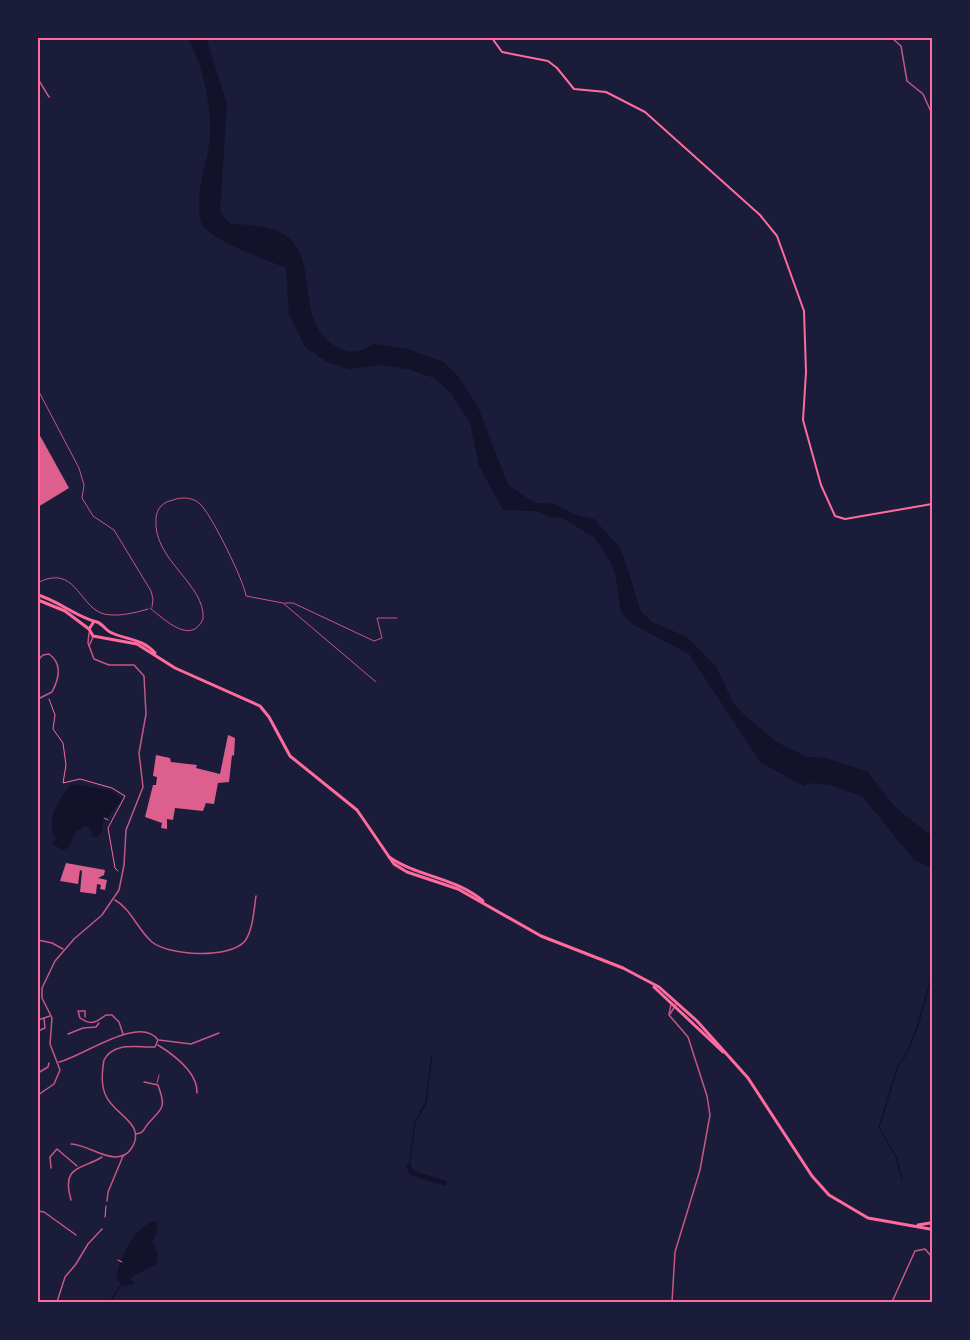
<svg xmlns="http://www.w3.org/2000/svg" width="970" height="1340" viewBox="0 0 970 1340" font-family="'Archivo Narrow',sans-serif">
<style>
.water{fill:#12122b}
.lines{fill:none;stroke-linecap:round;stroke-linejoin:round}
.stream{stroke:#12122b;stroke-width:1.5}
.river{stroke:#12122b;stroke-width:5}
.building{fill:#dd5f8e}
.path{stroke:#ff6b9d;stroke-width:1}
.service{stroke:#c65784;stroke-width:1}
.minor{stroke:#c65784;stroke-width:1.5}
.secondary{stroke:#ff6b9d;stroke-width:2}
.primary{stroke:#ff6b9d;stroke-width:3}
.neatline{fill:none;stroke:#ff6b9d;stroke-width:2}
</style>
<rect width="100%" height="100%" fill="#1b1b3a"/>
<g class="water">
<path d="M188,38H206L227,104L220,212L230,224C250,225 277,225 292,241C318,270 295,325 339,348C352,355 362,352 373,344L407,349L444,362L458,376L478,407L508,485L535,503L555,504L573,514L594,519L621,549L641,612L652,622L687,637L697,647L717,668L733,703L744,715L778,743L807,757L826,758L868,772L896,808L932,836V867L915,861L862,796L830,785L811,783L804,786L761,763L689,654L632,624L621,612L615,573L610,561L594,537L562,518L549,517L536,511L503,510L479,466L470,423L451,393L434,378L408,369L379,365L350,369L327,362L305,347L289,314L286,268C258,256 224,246 202,226C193,192 207,169 210,138C212,105 203,67 188,38Z"/>
<path d="M72,784L112,791L122,799L103,823L102,832L96,837L90,836L93,833L88,827L84,826L76,832L68,848L62,850L53,844L56,838C44,822 60,795 72,784Z"/>
<path d="M156,1221L157,1232L152,1242L158,1254L156,1264L133,1276L130,1279L135,1284L122,1286L116,1277C121,1258 133,1226 156,1221Z"/>
</g>
<g class="lines">
<g class="stream">
<path d="M409,1167L415,1122L426,1103L432,1054"/>
<path d="M902,1180L896,1157L879,1127L898,1066L907,1053L918,1025L932,975"/>
<path d="M110,1302L121,1285"/>
</g>
<path class="river" d="M409,1167L412,1173L444,1183"/>
</g>
<g class="building">
<path d="M38,432L69,488L38,507Z"/>
<path d="M228,735L235,738L234,756L232,755L229,782L218,783L214,804L206,803L203,811L175,808L173,820L167,819V829L161,828L162,823L145,817L153,785H156L157,777L153,776L156,755L170,758L171,762L197,765L196,768L220,774Z"/>
<path d="M66,863L105,870L104,875L98,878L107,880L105,890L100,889L101,885L97,884L96,894L80,892L82,871L80,870L78,884L60,881Z"/>
</g>
<g class="lines">
<g class="path">
<path d="M49,699L55,715L53,729L63,743L66,765L63,783L80,779L112,788L125,796L108,828L115,868L118,871"/>
<path d="M104,818L108,820"/>
<path d="M105,1217L106,1206"/>
<path d="M118,1260L122,1262"/>
</g>
<g class="service">
<path d="M38,390L79,468L84,485L82,498L93,516L114,530L151,591L153,599L152,607"/>
<path d="M39,582C75,565 78,603 101,613C114,618 135,613 148,609"/>
<path d="M285,603H293L374,641L382,638L377,618H397"/>
<path d="M150,608C164,619 191,646 203,619C206,584 152,560 156,518C157,508 163,502 173,500C181,497 192,497 199,503C210,511 245,583 246,596L283,603L376,682"/>
<path d="M157,1083L159,1075"/>
</g>
<g class="minor">
<path d="M892,38L901,46L907,81L923,94L932,114"/>
<path d="M38,79L49,97"/>
<path d="M89,646L93,637"/>
<path d="M38,660L43,655L49,654C63,664 59,679 52,692L38,699"/>
<path d="M115,900C132,910 137,929 152,942C169,956 230,959 245,941C253,930 254,909 256,896"/>
<path d="M38,940L52,943L63,949"/>
<path d="M671,1004L669,1015L688,1037L707,1096L710,1115L700,1170L675,1252L672,1302"/>
<path d="M670,1014L677,1003"/>
<path d="M85,1017V1011H78L80,1018C92,1026 96,1022 106,1015H112L119,1022L123,1034"/>
<path d="M38,1020L50,1016"/>
<path d="M38,1031L45,1028L44,1018"/>
<path d="M68,1034L83,1028L96,1027L99,1023"/>
<path d="M159,1040L191,1044L219,1033"/>
<path d="M158,1045C174,1055 198,1072 197,1093"/>
<path d="M59,1062C82,1057 140,1014 158,1040L155,1047C138,1048 114,1041 104,1060C102,1071 101,1086 106,1096C114,1115 148,1124 131,1149C127,1155 121,1157 115,1157C99,1156 87,1145 71,1144"/>
<path d="M38,1073L48,1067L49,1063"/>
<path d="M38,1095L54,1084L60,1070L50,1044L52,1018L42,998V988L55,961L74,939L102,915L119,890L124,865L126,830L143,787L139,753L146,714L144,676L134,665H109L94,659L88,643L89,633"/>
<path d="M136,1134C144,1133 143,1130 147,1125C162,1107 167,1110 158,1085L144,1082"/>
<path d="M51,1168L50,1157L57,1149L77,1166"/>
<path d="M71,1200C61,1165 81,1170 102,1157"/>
<path d="M107,1201L108,1192L123,1156"/>
<path d="M38,1211L44,1212L76,1235"/>
<path d="M57,1302L65,1277L76,1264L88,1244L102,1229"/>
<path d="M892,1302L915,1251L925,1249L932,1257"/>
</g>
<path class="secondary" d="M492,38L502,52L548,61L557,68L574,89L606,92L645,112L760,215L777,236L804,311L806,372L803,420L821,485L835,516L845,519L932,504"/>
<g class="primary">
<path d="M38,595C59,601 76,617 97,622C103,624 106,631 112,633C128,640 143,639 155,653"/>
<path d="M38,600L65,611L89,629"/>
<path d="M93,623L89,629L93,636L137,644L175,668L260,706L269,717L290,756L357,810L394,864L407,872L458,889L541,936L623,968L659,987L697,1021L748,1078L812,1176L829,1195L868,1218L930,1229"/>
<path d="M389,857C418,877 455,877 483,901"/>
<path d="M654,987L723,1052"/>
<path d="M918,1225L930,1223"/>
</g>
</g>
<rect width="970" height="1340" fill="none" stroke="#1b1b3a" stroke-width="78"/>
<rect x="39" y="39" width="892" height="1262" class="neatline"/>
</svg>
